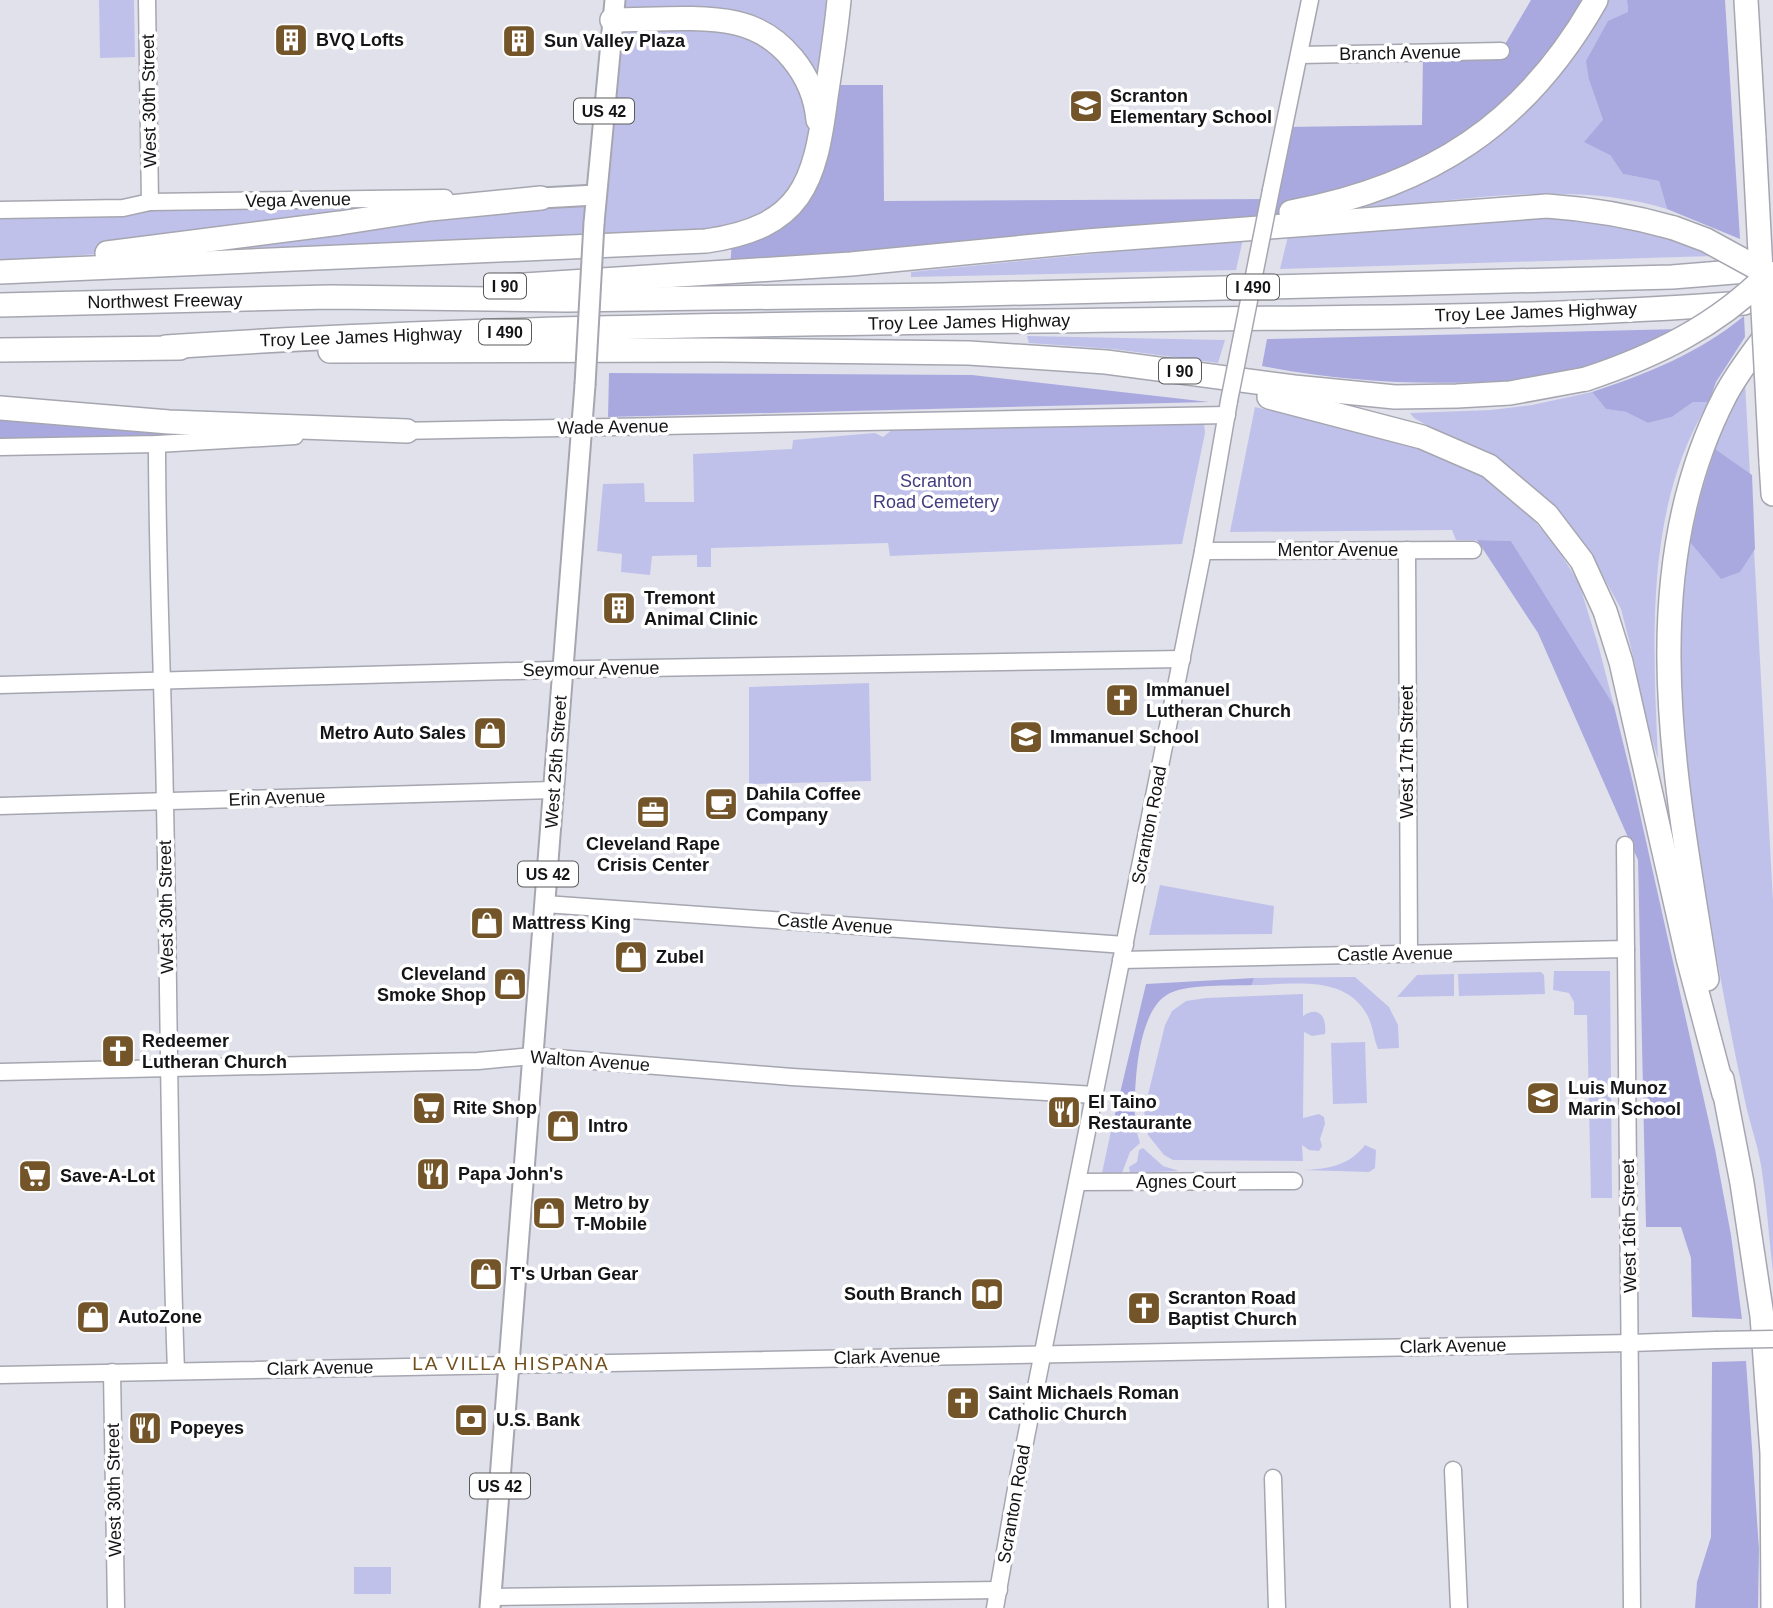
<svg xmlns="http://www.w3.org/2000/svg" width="1773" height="1608" viewBox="0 0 1773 1608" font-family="Arial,sans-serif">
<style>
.green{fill:#c0c1ea}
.forest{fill:#a9a9df}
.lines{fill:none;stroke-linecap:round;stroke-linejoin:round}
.minor-casing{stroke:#a6a6b1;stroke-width:19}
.major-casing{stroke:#a6a6b1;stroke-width:23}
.highway-casing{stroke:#a6a6b1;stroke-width:26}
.minor{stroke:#fff;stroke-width:16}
.major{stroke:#fff;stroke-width:19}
.highway{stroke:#fff;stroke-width:23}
.minor-bridge-casing{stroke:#a6a6b1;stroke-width:19;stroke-linecap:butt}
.major-bridge-casing{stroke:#a6a6b1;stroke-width:23;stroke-linecap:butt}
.highway-bridge-casing{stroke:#a6a6b1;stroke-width:26;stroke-linecap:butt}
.minor-bridge{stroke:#fff;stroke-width:16}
.major-bridge{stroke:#fff;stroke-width:19}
.highway-bridge{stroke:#fff;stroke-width:23}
.labels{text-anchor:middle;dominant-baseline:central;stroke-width:7;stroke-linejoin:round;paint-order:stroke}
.shield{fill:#fff;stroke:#5a5a5d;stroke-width:2}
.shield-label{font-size:16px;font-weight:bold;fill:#141417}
.poi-label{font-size:18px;font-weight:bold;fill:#141417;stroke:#fff;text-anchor:start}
.street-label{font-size:18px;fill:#141417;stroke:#fff}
.park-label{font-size:18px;fill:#433d7f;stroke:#fff}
.neighbourhood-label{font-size:19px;letter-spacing:2px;fill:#71501d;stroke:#fff}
</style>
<rect width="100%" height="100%" fill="#e1e1ec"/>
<g class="green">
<path d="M99,0H134L135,57L100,58Z"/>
<path d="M615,0H839L811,174L758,229L592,240L132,251L0,262V210L596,195Z"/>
<path d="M1609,0H1627L1628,12L1589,80L1603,120L1610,155L1623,174L1659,181L1667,209C1568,179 1461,201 1360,209C1472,171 1553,104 1609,0Z"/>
<path d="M1553,216L1612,222L1660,233L1713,256L1280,269L1288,236Z"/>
<path d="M1243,239L1236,270L911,277V272Z"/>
<path d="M1027,336L1225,340L1218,363L1113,349L1029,343Z"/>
<path d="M1745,382L1773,901V1272C1769,1239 1767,1206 1762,1172C1759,1148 1750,1125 1745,1101C1730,1032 1717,962 1706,893C1676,719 1657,543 1745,382Z"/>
<path d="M1592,392L1606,409L1626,412L1648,423L1672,417L1693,402H1709C1644,507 1653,641 1658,759L1644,713L1635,664L1621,609L1594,560L1570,527L1440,433L1414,418L1410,413L1491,410L1532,405Z"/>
<path d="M1255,407L1390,438L1444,457L1483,477L1519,505L1552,540L1579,583L1599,648L1614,706L1578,652L1511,541L1456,540L1452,530L1230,532Z"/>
<path d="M1204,423L1205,433L1182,544L890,556L888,543L711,548V567H697V555L652,556L650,575L621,572L622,554L597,551L603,484L644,483L645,502H694L693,454L792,449L793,440L875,433L883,437L893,429Z"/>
<path d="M869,683L871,781L749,784V687Z"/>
<path d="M1160,885L1274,906L1272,934L1149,935Z"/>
<path d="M1554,971H1610L1612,1198H1591L1587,1015H1574V1002L1569,993L1553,990Z"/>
<path d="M1541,972L1544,975L1545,994L1459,996L1458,974Z"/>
<path d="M1454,974V996L1397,997L1417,975Z"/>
<path d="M1355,977L1389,1007L1398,1025L1399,1048L1378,1049C1373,1037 1373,1024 1366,1013C1343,974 1291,985 1252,985L1254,978Z"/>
<path d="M1303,994V1016C1319,1005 1327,1017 1325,1034L1312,1036L1304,1032L1303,1118L1319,1114L1324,1117L1325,1124L1320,1139L1322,1146L1319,1151L1309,1150L1302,1145L1303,1161L1173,1160L1164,1155L1148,1135L1144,1111L1165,1025L1172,1011L1186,1001L1206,998Z"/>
<path d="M1365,1042L1367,1103L1333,1104L1331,1043Z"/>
<path d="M1135,1126L1140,1143L1130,1152L1122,1173H1102L1111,1131Z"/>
<path d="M1365,1145L1376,1150L1375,1168L1369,1172L1303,1170C1327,1169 1349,1166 1365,1145Z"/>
<path d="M1143,1148L1163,1166L1179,1171L1130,1173L1129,1167L1137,1162L1139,1150Z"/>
<rect x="354" y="1567" width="37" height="27"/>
</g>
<g class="forest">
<path d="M1531,0H1596L1587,16L1466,145L1288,213L1087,241L730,272L732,238L789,207L828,85H883L884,201L1269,199L1284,127L1422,125L1423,53L1501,51Z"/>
<path d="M1627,0H1725L1740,239L1667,209L1659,181L1623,174L1610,155L1584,142L1603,120L1589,80L1586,61L1608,21L1628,12Z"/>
<path d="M1744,316L1745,337L1716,382L1709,402H1693L1672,417L1648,423L1626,412L1606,409L1592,392C1647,374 1699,353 1744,316Z"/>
<path d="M1680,329C1639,351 1596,368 1550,377C1527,381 1503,381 1480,382C1406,385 1335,380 1262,366L1267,339Z"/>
<path d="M609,373L972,375L1209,402L608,417Z"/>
<path d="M0,408L407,431L0,447Z"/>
<path d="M1715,449L1752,475L1755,549L1740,572L1721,579L1690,542L1701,495Z"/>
<path d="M1477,540L1511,541L1614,706L1633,783L1715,1149L1731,1235L1742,1319L1692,1317L1691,1258L1681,1227H1646L1638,860L1538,633Z"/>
<path d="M1254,978L1252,985C1230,986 1190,984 1170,993C1135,1010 1134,1093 1135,1126L1111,1131L1146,984Z"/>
<path d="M1746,1361L1759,1549L1758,1608H1695L1697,1582L1711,1537L1712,1362Z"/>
</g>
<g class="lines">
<g class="minor-casing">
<g id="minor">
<path d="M147,0L150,202"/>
<path d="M1300,55L1501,51"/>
<path d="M1271,190L1310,0"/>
<path d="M0,210L123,208L150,202L445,198"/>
<path d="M398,431L1227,415"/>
<path d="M157,444C157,564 163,684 165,804C169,993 169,1182 176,1371"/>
<path d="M0,447L157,444L295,436"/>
<path d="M1407,550L1409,953"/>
<path d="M1203,551L1473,550"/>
<path d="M0,685L586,669L1182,659"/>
<path d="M0,806L554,790"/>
<path d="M1625,845L1632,1608"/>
<path d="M545,904L1125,945"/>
<path d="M1121,960L1626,949"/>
<path d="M0,1072L478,1061L532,1056L792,1077L1095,1095"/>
<path d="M1078,1182L1294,1181"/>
<path d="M112,1372L116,1608"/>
<path d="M0,1375L1631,1343L1716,1340"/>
<path d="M1453,1470L1459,1608"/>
<path d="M1273,1478L1277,1608"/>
<path d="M490,1597L999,1590"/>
<path d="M995,1608L1019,1472L1203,551L1229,401"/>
</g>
</g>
<g class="major-casing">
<g id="major">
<path d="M541,198L596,195"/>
<path d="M594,223L615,0"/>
<path d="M490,1608L585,385"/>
</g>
</g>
<g class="highway-casing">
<g id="highway">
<path d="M1746,0L1754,138"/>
<path d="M612,20C651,20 699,15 736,23C781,33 814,75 818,120"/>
<path d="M1291,212C1430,186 1526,124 1596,0"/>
<path d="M107,253L340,223L430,209L541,198"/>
<path d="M0,272L706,241C802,227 815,184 826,97C831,64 836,32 839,0"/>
<path d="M508,286L851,264L1087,241L1547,206C1591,209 1632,216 1674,228"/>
<path d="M0,305L330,297L566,300L941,295L1672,277L1771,269"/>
<path d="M166,347C509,324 853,324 1197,319C1379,317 1562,317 1744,303"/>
<path d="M0,350L180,348"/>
<path d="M330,351L721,350L969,353L1106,362L1294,387L1395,397L1457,396L1510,393L1586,379"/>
<path d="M1269,397L1422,437L1489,466L1547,515L1582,561L1605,611L1621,662L1688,958L1724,1094"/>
<path d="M0,408L169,422L407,431"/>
<path d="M1771,462L1773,494"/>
<path d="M1707,979C1677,788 1631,578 1725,396C1738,371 1756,349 1773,326"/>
<path d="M1722,1079L1742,1183L1762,1316L1772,1453L1773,1608"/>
</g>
</g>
<use href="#minor" class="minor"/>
<use href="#major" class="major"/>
<use href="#highway" class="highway"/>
<g class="minor-bridge-casing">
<g id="minor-bridge">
<path d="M1229,401L1271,190"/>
<path d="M1716,1340L1773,1339"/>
</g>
</g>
<g class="major-bridge-casing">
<path id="major-bridge" d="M585,385L594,223"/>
</g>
<g class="highway-bridge-casing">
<g id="highway-bridge">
<path d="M1754,138L1771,462"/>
<path d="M1674,228L1706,240L1770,275"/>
<path d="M1586,379C1655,356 1717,326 1769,273"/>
</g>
</g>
<use href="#minor-bridge" class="minor-bridge"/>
<use href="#major-bridge" class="major-bridge"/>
<use href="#highway-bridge" class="highway-bridge"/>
</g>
<defs>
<g id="building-square" transform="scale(1.75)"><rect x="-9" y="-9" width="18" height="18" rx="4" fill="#735529" stroke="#fff"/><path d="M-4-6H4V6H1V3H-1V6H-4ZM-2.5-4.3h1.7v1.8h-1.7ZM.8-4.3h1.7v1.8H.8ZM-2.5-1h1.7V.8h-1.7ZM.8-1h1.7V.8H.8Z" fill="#fff"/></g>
<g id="school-square" transform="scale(1.75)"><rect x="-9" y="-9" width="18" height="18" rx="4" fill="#735529" stroke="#fff"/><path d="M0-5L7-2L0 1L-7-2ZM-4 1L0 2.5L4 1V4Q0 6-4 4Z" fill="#fff"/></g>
<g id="church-square" transform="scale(1.75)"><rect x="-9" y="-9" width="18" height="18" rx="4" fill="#735529" stroke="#fff"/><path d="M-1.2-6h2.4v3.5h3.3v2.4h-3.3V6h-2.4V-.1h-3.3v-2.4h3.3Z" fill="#fff"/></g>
<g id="shop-square" transform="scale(1.75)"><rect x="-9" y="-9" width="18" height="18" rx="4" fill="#735529" stroke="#fff"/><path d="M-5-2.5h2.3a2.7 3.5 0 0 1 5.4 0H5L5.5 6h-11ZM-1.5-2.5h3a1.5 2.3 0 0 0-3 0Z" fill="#fff"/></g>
<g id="cafe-square" transform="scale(1.75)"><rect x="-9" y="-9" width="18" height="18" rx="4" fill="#735529" stroke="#fff"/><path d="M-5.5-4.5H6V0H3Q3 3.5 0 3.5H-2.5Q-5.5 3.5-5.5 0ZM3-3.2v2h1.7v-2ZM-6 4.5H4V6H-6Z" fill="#fff"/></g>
<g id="office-square" transform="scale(1.75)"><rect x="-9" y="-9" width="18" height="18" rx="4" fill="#735529" stroke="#fff"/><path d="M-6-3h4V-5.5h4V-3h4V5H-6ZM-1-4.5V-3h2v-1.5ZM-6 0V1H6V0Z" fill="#fff"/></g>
<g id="supermarket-square" transform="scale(1.75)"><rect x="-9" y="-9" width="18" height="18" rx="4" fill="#735529" stroke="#fff"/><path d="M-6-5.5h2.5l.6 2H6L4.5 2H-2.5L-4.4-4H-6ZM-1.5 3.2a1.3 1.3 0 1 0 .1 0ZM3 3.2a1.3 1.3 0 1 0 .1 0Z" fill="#fff"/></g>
<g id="restaurant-square" transform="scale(1.75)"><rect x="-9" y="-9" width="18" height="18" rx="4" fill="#735529" stroke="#fff"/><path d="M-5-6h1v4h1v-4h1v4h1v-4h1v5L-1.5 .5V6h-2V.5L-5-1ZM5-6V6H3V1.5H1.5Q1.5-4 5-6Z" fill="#fff"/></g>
<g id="library-square" transform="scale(1.75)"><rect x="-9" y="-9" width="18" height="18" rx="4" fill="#735529" stroke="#fff"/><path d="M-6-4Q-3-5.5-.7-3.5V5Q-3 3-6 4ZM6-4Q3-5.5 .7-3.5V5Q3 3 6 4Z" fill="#fff"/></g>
<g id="bank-square" transform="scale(1.75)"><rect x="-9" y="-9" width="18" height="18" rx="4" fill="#735529" stroke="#fff"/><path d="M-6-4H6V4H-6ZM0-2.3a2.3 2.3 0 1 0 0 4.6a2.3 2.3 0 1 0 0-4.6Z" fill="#fff"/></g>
</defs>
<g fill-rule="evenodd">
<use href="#building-square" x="291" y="40"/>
<use href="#building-square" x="519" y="41"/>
<use href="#school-square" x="1086" y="106"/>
<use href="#building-square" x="619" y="608"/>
<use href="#church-square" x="1122" y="700"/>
<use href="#shop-square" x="490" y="733"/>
<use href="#school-square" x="1026" y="737"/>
<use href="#cafe-square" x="721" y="804"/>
<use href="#office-square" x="653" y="812"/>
<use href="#shop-square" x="487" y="923"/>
<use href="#shop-square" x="631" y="957"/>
<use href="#shop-square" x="510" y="984"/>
<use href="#church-square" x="118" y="1051"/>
<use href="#school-square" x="1543" y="1098"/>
<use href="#supermarket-square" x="429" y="1108"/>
<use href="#restaurant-square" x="1064" y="1112"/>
<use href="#shop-square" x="563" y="1126"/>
<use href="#restaurant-square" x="433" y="1174"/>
<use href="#supermarket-square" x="35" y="1176"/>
<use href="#shop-square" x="549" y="1213"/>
<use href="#shop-square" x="486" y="1274"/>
<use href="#library-square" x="987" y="1294"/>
<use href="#church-square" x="1144" y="1308"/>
<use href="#shop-square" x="93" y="1317"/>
<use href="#church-square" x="963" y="1403"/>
<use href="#bank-square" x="471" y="1420"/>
<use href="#restaurant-square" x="145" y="1428"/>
</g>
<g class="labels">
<g class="shield">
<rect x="574" y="98.5" width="60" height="25" rx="5"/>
<rect x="484" y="273.5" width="42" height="25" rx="5"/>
<rect x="1227" y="274.5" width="52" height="25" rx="5"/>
<rect x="479" y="319.5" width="52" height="25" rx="5"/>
<rect x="1159" y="358.5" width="42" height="25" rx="5"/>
<rect x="518" y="861.5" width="60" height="25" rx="5"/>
<rect x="470" y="1473.5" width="60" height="25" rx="5"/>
</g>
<g class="shield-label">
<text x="604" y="111">US 42</text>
<text x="505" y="286">I 90</text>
<text x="1253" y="287">I 490</text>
<text x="505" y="332">I 490</text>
<text x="1180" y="371">I 90</text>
<text x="548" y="874">US 42</text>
<text x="500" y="1486">US 42</text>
</g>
<g class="poi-label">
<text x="316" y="40">BVQ Lofts</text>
<text x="544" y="41">Sun Valley Plaza</text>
<text x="1110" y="96">Scranton<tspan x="1110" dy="21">Elementary School</tspan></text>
<text x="644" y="598">Tremont<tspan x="644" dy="21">Animal Clinic</tspan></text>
<text x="1146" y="690">Immanuel<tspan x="1146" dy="21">Lutheran Church</tspan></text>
<text x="466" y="733" text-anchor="end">Metro Auto Sales</text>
<text x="1050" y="737">Immanuel School</text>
<text x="746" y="794">Dahila Coffee<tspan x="746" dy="21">Company</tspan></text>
<text x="653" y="844" text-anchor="middle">Cleveland Rape<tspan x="653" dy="21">Crisis Center</tspan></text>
<text x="512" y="923">Mattress King</text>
<text x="656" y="957">Zubel</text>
<text x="486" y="974" text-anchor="end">Cleveland<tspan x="486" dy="21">Smoke Shop</tspan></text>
<text x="142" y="1041">Redeemer<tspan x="142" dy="21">Lutheran Church</tspan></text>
<text x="1568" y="1088">Luis Munoz<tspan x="1568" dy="21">Marin School</tspan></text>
<text x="1088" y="1102">El Taino<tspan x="1088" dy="21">Restaurante</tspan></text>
<text x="453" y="1108">Rite Shop</text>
<text x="588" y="1126">Intro</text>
<text x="458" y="1174">Papa John's</text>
<text x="60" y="1176">Save-A-Lot</text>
<text x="574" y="1203">Metro by<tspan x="574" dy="21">T-Mobile</tspan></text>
<text x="510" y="1274">T's Urban Gear</text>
<text x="962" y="1294" text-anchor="end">South Branch</text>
<text x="1168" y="1298">Scranton Road<tspan x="1168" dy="21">Baptist Church</tspan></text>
<text x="118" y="1317">AutoZone</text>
<text x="988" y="1393">Saint Michaels Roman<tspan x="988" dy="21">Catholic Church</tspan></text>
<text x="496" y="1420">U.S. Bank</text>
<text x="170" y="1428">Popeyes</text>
</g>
<g class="street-label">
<text transform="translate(1400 53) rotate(-1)">Branch Avenue</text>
<text transform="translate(149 101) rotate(-91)">West 30th Street</text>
<text transform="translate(298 200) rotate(-1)">Vega Avenue</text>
<text transform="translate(165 301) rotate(-1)">Northwest Freeway</text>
<text transform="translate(1536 312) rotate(-2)">Troy Lee James Highway</text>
<text transform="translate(969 322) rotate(-1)">Troy Lee James Highway</text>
<text transform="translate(361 337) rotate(-2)">Troy Lee James Highway</text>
<text transform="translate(613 427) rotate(-1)">Wade Avenue</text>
<text x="1338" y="550">Mentor Avenue</text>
<text transform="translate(591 669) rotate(-1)">Seymour Avenue</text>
<text transform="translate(1407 752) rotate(-90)">West 17th Street</text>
<text transform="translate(556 762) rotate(-86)">West 25th Street</text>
<text transform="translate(277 798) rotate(-2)">Erin Avenue</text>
<text transform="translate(1149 825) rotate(-79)">Scranton Road</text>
<text transform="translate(166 907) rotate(-91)">West 30th Street</text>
<text transform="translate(835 924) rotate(4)">Castle Avenue</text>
<text transform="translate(1395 954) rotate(-1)">Castle Avenue</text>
<text transform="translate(590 1061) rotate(4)">Walton Avenue</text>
<text x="1186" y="1182">Agnes Court</text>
<text transform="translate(1629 1226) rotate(-91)">West 16th Street</text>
<text transform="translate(1453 1346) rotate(-1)">Clark Avenue</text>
<text transform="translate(887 1357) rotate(-1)">Clark Avenue</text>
<text transform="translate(320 1368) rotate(-1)">Clark Avenue</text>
<text transform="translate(114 1490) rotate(-91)">West 30th Street</text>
<text transform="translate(1014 1504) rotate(-80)">Scranton Road</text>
</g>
<g class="park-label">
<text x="936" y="481">Scranton<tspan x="936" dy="21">Road Cemetery</tspan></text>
</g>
<g class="neighbourhood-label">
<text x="511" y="1363">LA VILLA HISPANA</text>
</g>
</g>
</svg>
